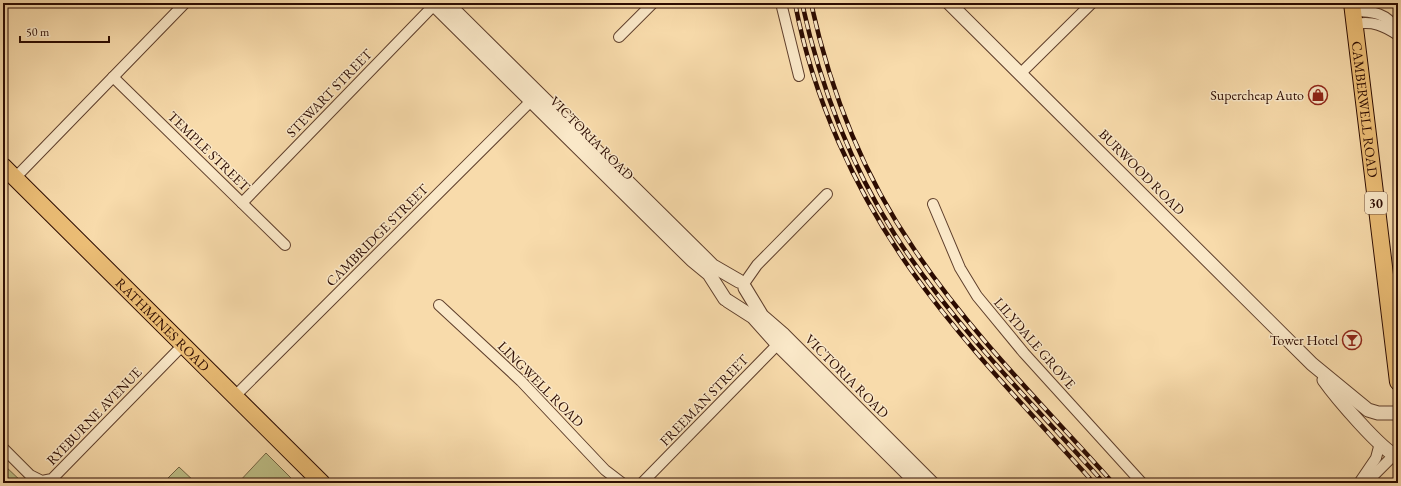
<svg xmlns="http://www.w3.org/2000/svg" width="1401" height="486" viewBox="0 0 1401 486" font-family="'EB Garamond',serif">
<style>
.green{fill:#bec088;stroke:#756644}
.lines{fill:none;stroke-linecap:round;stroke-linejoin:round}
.minor-casing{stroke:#5f3f2c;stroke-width:12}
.tertiary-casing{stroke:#5f3f2c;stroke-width:15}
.primary-casing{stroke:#2c0b01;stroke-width:18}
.minor{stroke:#fae8c8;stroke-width:10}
.tertiary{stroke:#fae8c8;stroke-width:13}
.primary{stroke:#ecbe76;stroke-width:16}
.rail-casing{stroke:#2c0b01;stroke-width:4.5}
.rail{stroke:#fae8c8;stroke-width:3;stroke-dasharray:9;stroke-linecap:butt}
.labels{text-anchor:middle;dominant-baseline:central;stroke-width:3;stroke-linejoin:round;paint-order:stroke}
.shield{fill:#fae8c8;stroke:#6a4d3d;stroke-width:1}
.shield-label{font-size:13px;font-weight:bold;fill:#2c0b01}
.street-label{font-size:14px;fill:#2c0b01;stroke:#fae8c8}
.poi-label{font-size:14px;fill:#2c0b01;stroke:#fae8c8;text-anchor:end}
</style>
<rect width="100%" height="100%" fill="#f8dbab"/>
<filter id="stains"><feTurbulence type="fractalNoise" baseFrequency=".005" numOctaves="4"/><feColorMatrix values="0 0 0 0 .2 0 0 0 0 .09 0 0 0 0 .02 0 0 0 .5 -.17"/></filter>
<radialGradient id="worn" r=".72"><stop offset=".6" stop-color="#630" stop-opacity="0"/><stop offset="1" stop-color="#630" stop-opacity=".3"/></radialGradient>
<g class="green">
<path d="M266,453L296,483H238Z"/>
<path d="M4,465L23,483H3Z"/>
<path d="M179,467L196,483H163Z"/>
</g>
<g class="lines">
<g class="minor-casing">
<g id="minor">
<path d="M781,3L799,76"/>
<path d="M1353,11C1373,11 1388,13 1398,32"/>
<path d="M1355,24C1373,21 1383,25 1398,35"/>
<path d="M619,37L653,3"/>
<path d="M1020,74L1092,3"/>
<path d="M113,77L285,245"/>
<path d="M15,178L185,3"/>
<path d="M242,203L436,3"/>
<path d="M933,204L960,268L977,296L1024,353L1142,483"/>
<path d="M743,285L757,265L827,194"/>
<path d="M439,305L521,381L605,470L622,483"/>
<path d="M235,396L536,96"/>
<path d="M3,448L30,475L42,481L52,479L183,345"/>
<path d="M642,483L783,339"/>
<path d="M1359,483L1376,458L1380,443"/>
<path d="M1362,483L1375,474L1394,455"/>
</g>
</g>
<g class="tertiary-casing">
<g id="tertiary">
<path d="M432,3L692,260L709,274L725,299"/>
<path d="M447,3L713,266L739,281"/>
<path d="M949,3L1312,364L1368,410L1378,413H1398"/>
<path d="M745,288L762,316L784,335L932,483"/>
<path d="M728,301L753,317L778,345L917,483"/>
<path d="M1324,380C1336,397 1381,450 1398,457"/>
</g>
</g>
<g class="primary-casing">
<g id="primary">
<path id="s1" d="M1352,3L1398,382"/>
<path id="s2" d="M3,166L322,483"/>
</g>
</g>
<use href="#minor" class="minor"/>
<use href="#tertiary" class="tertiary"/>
<use href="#primary" class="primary"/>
<g class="rail-casing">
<g id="rail">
<path d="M795,3C813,98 855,191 911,270C965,346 1032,414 1094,483"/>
<path d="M802,3C820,85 850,164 895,235C954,326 1032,403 1104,483"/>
<path d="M811,3C830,90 863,175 914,249C971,334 1045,407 1113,483"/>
</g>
</g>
<use href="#rail" class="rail"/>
</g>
<defs>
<g id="shop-ring" transform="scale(1)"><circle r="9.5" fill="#fae8c8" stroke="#8f2418" stroke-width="1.5"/><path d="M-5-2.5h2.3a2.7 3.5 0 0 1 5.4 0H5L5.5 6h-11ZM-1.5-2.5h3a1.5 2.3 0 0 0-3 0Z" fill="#8f2418"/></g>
<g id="bar-ring" transform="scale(1)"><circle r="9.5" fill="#fae8c8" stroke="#8f2418" stroke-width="1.5"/><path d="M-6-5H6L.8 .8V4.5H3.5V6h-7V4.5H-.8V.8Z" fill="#8f2418"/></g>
</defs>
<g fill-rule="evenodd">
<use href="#shop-ring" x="1318" y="95"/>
<use href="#bar-ring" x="1352" y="340"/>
</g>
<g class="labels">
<rect class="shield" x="1365" y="192" width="22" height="22" rx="3"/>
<g class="shield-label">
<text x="1376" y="203">30</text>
</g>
<g class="street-label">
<text transform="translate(329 93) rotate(-46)">STEWART STREET</text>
<text stroke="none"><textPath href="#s1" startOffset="107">CAMBERWELL ROAD</textPath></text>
<text transform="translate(592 138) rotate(45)">VICTORIA ROAD</text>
<text transform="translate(209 151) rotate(44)">TEMPLE STREET</text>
<text transform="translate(1142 172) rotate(45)">BURWOOD ROAD</text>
<text transform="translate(377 235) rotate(-45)">CAMBRIDGE STREET</text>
<text stroke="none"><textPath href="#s2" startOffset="225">RATHMINES ROAD</textPath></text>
<text transform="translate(1035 343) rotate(49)">LILYDALE GROVE</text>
<text transform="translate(847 376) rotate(45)">VICTORIA ROAD</text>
<text transform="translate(541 384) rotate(45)">LINGWELL ROAD</text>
<text transform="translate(704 400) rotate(-46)">FREEMAN STREET</text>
<text transform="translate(94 416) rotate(-46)">RYEBURNE AVENUE</text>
</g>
<g class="poi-label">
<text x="1304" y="95">Supercheap Auto</text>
<text x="1338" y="340">Tower Hotel</text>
</g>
</g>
<rect width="1401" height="486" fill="none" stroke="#f8dbab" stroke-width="16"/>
<rect x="4" y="4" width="1393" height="478" fill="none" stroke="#2c0b01" stroke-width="2"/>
<rect x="8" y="8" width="1385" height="470" fill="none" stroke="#2c0b01"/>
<path d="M20 36v6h89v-6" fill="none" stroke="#2c0b01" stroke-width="2"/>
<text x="26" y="36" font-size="12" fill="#2c0b01" stroke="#fae8c8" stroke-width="3" paint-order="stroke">50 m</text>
<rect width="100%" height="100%" filter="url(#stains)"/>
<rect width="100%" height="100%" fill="url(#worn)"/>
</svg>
